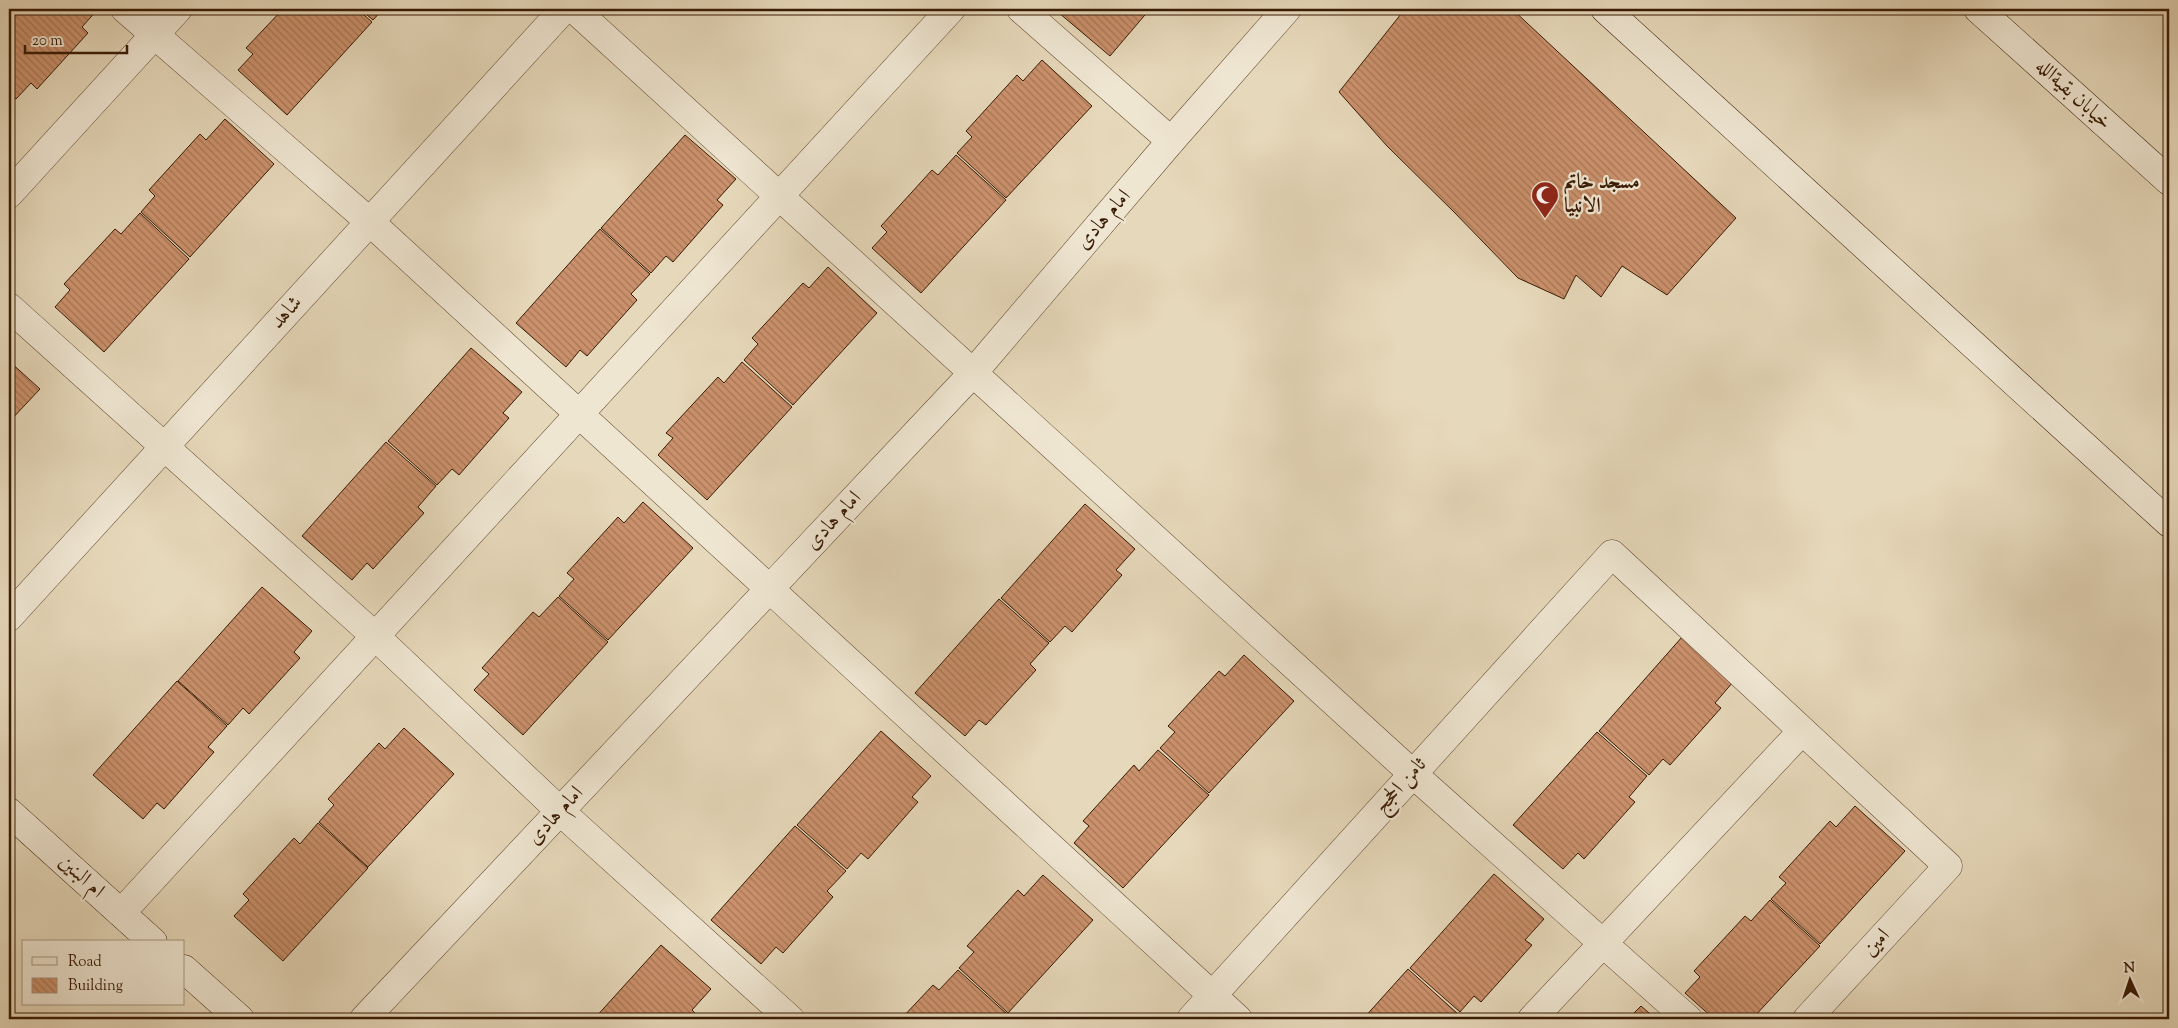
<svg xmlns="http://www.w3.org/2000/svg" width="2178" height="1028" viewBox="0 0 2178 1028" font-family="'Sorts Mill Goudy',Amiri,serif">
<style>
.building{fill:url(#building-back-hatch);stroke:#391b04}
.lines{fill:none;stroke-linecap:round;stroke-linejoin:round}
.street-casing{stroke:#644a32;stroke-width:29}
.secondary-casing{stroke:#391b04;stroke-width:29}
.street{stroke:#efe6d2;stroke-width:28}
.secondary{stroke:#efe6d2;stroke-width:28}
.labels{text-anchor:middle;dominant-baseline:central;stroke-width:4.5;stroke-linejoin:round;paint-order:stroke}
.street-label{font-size:21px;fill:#391b04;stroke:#efe6d2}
.poi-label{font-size:21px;font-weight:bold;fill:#391b04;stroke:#efe6d2;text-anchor:start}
</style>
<defs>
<pattern id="building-back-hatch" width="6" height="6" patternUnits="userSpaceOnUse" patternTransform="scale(1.25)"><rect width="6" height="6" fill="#cb916c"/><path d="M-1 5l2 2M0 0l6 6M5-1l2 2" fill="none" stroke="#a67657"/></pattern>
</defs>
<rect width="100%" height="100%" fill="#e6d8ba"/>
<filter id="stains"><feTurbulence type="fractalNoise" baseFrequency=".004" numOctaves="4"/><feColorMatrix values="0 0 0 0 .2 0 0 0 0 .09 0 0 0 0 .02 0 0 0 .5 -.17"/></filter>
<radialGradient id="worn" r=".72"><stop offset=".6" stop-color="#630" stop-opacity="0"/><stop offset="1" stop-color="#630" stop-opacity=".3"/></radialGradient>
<g class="building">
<path d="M9,9H98L82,27L88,33L37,89L31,83L16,99L9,93Z"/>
<path d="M283,9H357L372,22L287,115L238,70L253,54L246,48Z"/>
<path d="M360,9H383L373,20Z"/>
<path d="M1063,9H1150L1110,56L1059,13Z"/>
<path d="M1405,9H1512L1736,218L1667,295L1622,266L1601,297L1576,275L1564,299L1518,278L1454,212L1387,146L1339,92Z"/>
<path d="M1042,60L1092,106L1006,198L957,153L972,137L966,131L1017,75L1023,81Z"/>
<path d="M225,119L274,164L190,257L141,212L155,196L149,190L200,134L206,140Z"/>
<path d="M685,135L736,179L717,200L723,205L673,262L666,256L651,273L601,228Z"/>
<path d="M956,155L1006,200L921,293L872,248L887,232L881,226L932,170L938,175Z"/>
<path d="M140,213L189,259L104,352L55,307L70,290L64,284L115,229L121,234Z"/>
<path d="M600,229L650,274L631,294L637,300L587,356L580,350L566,367L516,323Z"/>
<path d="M828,267L877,313L793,405L744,360L758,344L752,338L803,283L809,288Z"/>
<path d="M471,348L522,392L503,413L509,418L459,475L452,469L437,485L388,441Z"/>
<path d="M9,361L40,389L9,422Z"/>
<path d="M742,362L792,407L707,500L658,455L673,438L666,433L718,377L724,383Z"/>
<path d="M386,442L436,486L418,507L424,513L373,569L367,563L352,580L302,536Z"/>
<path d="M643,502L693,548L608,640L559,596L574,579L567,573L618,517L624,523Z"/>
<path d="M1085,504L1135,549L1116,570L1122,575L1072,632L1065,626L1050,642L1001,598Z"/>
<path d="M262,587L312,631L294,652L300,658L249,714L243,708L228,725L178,681Z"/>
<path d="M558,597L608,642L523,735L474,690L489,674L482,668L533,612L539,617Z"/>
<path d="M999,599L1049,643L1030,664L1036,670L986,725L979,720L965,736L915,693Z"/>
<path d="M1682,637L1733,682L1715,703L1721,708L1670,765L1663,759L1649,775L1599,731Z"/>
<path d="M1244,655L1294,701L1209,793L1160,748L1175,732L1168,726L1219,671L1225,676Z"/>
<path d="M177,681L227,726L208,747L214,752L164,809L157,803L143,819L93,775Z"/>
<path d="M404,728L454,774L368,867L319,822L334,805L328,799L379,743L385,749Z"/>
<path d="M881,731L931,776L912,797L918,802L868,859L861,853L847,869L797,825Z"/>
<path d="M1597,732L1647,776L1629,797L1635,802L1584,859L1578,853L1563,869L1513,825Z"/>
<path d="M1158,750L1209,795L1123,888L1074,843L1089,826L1083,821L1134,765L1139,771Z"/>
<path d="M1855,806L1905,851L1820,944L1771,899L1786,883L1779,877L1830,821L1836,827Z"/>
<path d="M318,823L368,868L283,961L234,916L249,900L243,894L294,838L300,844Z"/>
<path d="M795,826L846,871L827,891L833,897L783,953L776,947L761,964L711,920Z"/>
<path d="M1494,874L1544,919L1525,940L1532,945L1481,1002L1474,996L1460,1012L1410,968Z"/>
<path d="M1043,875L1093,920L1008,1013L959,968L974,952L967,946L1018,890L1024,896Z"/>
<path d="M1770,900L1820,946L1752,1019H1714L1685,993L1700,977L1694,971L1745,916L1751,921Z"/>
<path d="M661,945L711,989L692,1010L698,1016L695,1019H594Z"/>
<path d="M1408,969L1458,1014L1453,1019H1363Z"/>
<path d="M958,970L1007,1014L1003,1019H901L933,985L939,990Z"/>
<path d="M1641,1006L1656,1019H1628Z"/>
</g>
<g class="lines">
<g class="street-casing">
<g id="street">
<path d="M125,9L370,222L1238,1019"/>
<path d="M574,9L1413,774L1688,1019"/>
<path d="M1021,9L1171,141"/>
<path d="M9,194L178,9"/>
<path d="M9,307L375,636L561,812L790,1019"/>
<path d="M9,617L564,9"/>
<path d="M121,913L951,9"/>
<path d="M364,1019L972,374L1171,141L1287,9"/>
<path d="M1191,1019L1612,554L1948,866L1807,1019"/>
<path d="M1532,1019L1802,731"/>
</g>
</g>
<g class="secondary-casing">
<g id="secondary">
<path d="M1605,9L2169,523"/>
<path d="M1978,9L2169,181"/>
<path d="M9,812L153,942"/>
<path d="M184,969L240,1019"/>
</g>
</g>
<use href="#street" class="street"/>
<use href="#secondary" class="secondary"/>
</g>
<defs>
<g id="mosque-pin" transform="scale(1.4375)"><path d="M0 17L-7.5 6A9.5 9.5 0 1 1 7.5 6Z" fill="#8f2418" stroke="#efe6d2"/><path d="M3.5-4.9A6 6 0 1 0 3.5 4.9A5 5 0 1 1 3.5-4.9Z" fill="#fff"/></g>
</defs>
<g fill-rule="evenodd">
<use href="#mosque-pin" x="1545" y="195"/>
</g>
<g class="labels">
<g class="street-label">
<text transform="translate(2073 95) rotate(42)">خیابان بقیةالله</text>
<text transform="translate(1104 220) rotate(-49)">امام هادی</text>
<text transform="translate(287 313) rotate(-48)">شاهد</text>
<text transform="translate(834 521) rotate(-47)">امام هادی</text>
<text transform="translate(1401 786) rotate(-48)">ثامن الحجج</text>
<text transform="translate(556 816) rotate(-47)">امام هادی</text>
<text transform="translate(81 877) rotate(42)">ام البنین</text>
<text transform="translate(1877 943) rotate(-47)">امین</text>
</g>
<g class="poi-label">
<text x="1564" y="183">مسجد خاتم<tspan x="1564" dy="24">الانبیا</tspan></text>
</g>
</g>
<rect width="2178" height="1028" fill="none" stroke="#e6d8ba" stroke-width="30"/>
<rect x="10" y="10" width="2158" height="1008" fill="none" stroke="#391b04" stroke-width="2.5"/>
<rect x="15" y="15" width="2148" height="998" fill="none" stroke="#391b04"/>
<rect x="22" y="940" width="162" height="65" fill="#efe6d2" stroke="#a69580"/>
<rect x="32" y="957" width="25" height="8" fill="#efe6d2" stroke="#a69580"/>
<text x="68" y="966" font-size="15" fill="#391b04">Road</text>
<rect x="32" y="978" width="25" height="15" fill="url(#building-back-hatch)" stroke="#a69580"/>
<text x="68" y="990" font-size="15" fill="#391b04">Building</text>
<g transform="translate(2130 980) rotate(357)" stroke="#efe6d2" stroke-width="4" paint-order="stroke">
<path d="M0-4L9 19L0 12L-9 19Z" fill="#391b04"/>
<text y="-8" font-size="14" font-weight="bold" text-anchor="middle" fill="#391b04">N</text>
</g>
<path d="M25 45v8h102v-8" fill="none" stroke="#391b04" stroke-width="2.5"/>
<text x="32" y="45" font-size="15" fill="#391b04" stroke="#efe6d2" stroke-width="4" paint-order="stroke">20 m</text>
<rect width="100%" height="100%" filter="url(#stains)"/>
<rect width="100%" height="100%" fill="url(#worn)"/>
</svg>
